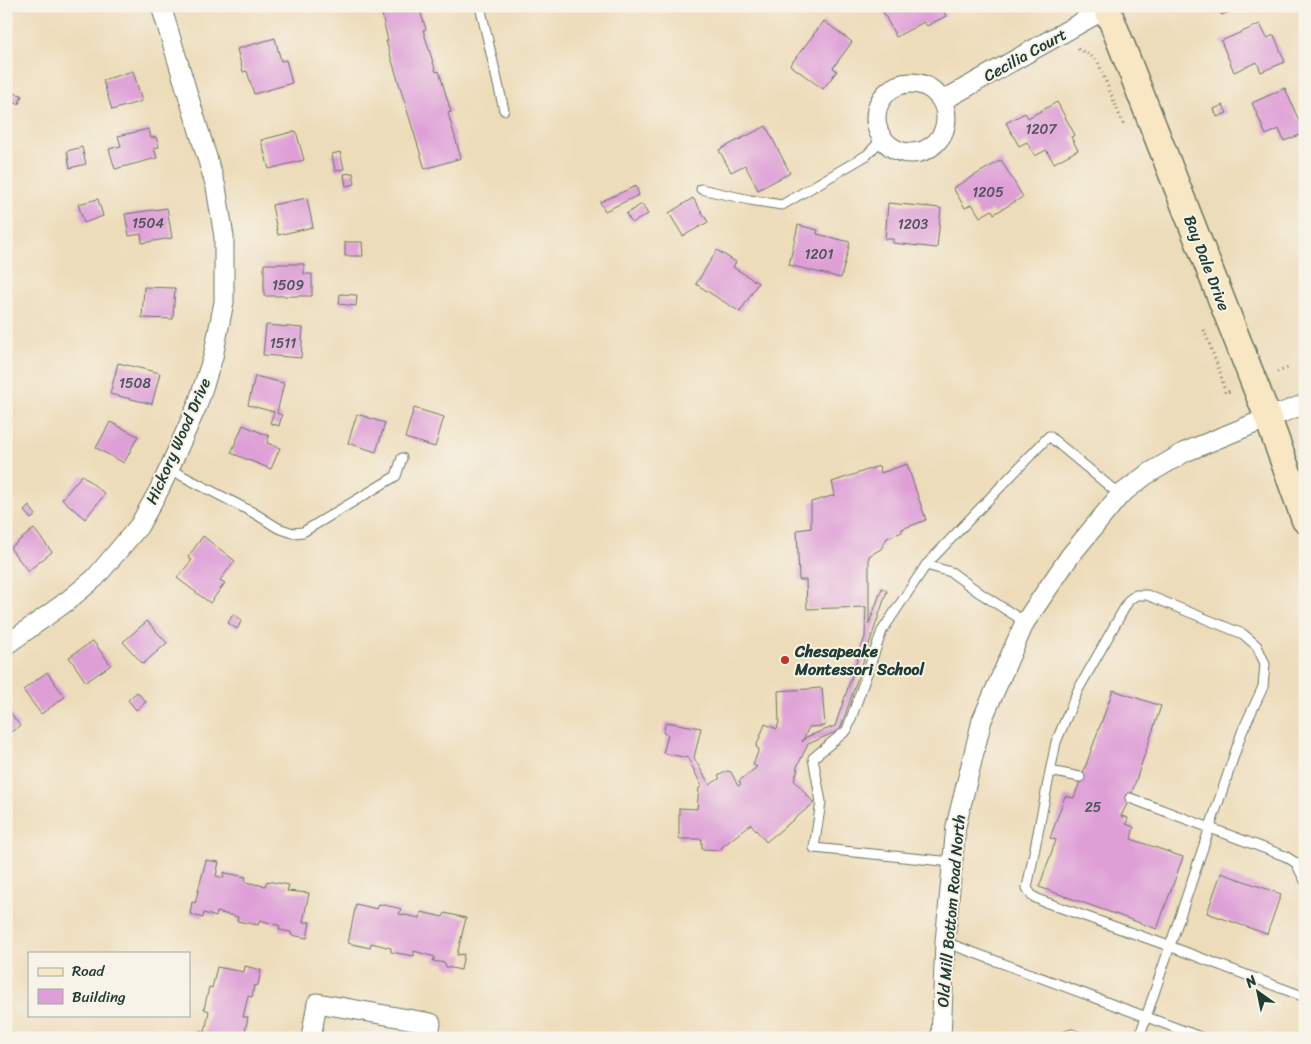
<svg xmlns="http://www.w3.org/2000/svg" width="1311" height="1044" viewBox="0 0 1311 1044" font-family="Sriracha,sans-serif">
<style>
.building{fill:#de9fd7}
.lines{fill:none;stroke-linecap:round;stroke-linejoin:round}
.lane-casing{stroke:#677563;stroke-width:11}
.street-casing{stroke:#677563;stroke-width:21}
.secondary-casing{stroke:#677563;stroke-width:29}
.path{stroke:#677563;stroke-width:3;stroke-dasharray:1 4;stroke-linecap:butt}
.lane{stroke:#fff;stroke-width:9}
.street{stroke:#fff;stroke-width:19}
.secondary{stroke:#f9e7c3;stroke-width:26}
.poi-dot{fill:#c8321e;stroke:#f7f3e8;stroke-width:2}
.labels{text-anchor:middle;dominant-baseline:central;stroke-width:4;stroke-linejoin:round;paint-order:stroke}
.number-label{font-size:14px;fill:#4f565d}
.street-label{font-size:16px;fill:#1f3d34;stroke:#f7f3e8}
.poi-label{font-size:16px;font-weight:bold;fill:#1f3d34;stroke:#f7f3e8;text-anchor:start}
</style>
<rect width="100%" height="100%" fill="#f7f3e8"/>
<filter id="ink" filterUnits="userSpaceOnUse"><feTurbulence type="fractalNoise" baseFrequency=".02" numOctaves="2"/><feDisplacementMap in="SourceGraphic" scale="10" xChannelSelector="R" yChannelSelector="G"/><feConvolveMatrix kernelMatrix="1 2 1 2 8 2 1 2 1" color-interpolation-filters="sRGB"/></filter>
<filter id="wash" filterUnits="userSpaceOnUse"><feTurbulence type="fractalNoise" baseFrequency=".0096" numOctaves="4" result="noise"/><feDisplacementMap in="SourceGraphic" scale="20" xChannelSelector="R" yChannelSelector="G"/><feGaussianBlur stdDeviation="1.12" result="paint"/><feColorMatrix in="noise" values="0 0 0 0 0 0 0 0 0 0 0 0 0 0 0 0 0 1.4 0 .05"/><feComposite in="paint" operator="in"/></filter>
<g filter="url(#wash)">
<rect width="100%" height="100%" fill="#eddcb9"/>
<g id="blocks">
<g class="building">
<path d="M380,6H425L419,8L426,29L423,30L436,72L439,71L451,112L448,113L461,158L425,169L386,41H388Z"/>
<path d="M880,6H941L946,16L927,26L924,22L896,37Z"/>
<path d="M1218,6H1243L1222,15Z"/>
<path d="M824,21L852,42L833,68L837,71L823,89L790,65Z"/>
<path d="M1260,24L1267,38L1274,35L1285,62L1261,72L1257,62L1234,72L1221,41Z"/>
<path d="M275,38L281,61L286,60L292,83L254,94L247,71L243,72L237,49Z"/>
<path d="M133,71L142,101L112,110L103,80Z"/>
<path d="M1285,88L1299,121L1303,120L1305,133L1284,141L1279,129L1266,135L1252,103Z"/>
<path d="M13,93L22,95L19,104L10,102Z"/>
<path d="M1057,102L1075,135L1071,137L1078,150L1054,163L1046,150L1035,156L1027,142L1019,146L1006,123L1025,113L1028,118Z"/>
<path d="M1223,105L1227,113L1217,117L1214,109Z"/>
<path d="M766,126L790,173L758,190L745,165L731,172L719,150Z"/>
<path d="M149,129L151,138L156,137L159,147L154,148L157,158L115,169L109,149L121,146L118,136Z"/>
<path d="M296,131L304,160L269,169L261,140Z"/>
<path d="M82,147L86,164L70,168L67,151Z"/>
<path d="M340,152L344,169L335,171L332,154Z"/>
<path d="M1001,160L1023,197L994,214L992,210L980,217L972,204L965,208L953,188Z"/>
<path d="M353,173L355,184L346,186L344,174Z"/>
<path d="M636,186L639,195L605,211L600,202Z"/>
<path d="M307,198L313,227L278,235L272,205Z"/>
<path d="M693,198L708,222L683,236L669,213Z"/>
<path d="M98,199L103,216L84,223L78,204Z"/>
<path d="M888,203L941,208L937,248L893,243V239H885Z"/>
<path d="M642,204L648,214L632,223L626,214Z"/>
<path d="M167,208L172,238L142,243L141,234L129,236L125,214Z"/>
<path d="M798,225L818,230L817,234L850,242L841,278L789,265Z"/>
<path d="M345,242H362L363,256H345Z"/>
<path d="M717,250L736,262L733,267L758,283L740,312L696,284Z"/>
<path d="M264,264H304V274H312V296H264Z"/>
<path d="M144,287L175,288L173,319L142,318Z"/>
<path d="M340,294L357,295L356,306L339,304Z"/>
<path d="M266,325L303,328L301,358L263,355Z"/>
<path d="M118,363L160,373L152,404L110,394Z"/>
<path d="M255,376L284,383L277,413L282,415L279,426L270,423L274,412L248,405Z"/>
<path d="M414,408L444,417L435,447L405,438Z"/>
<path d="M357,414L385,423L376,452L348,443Z"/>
<path d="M110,422L138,436L124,463L96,448Z"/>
<path d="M243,425L269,436L267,443L280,448L271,469L231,453Z"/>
<path d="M907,464L926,520L902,529V532L887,538L881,549L869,556V624L882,588L887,591L840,730L808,744L796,769H798L794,780L814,803L766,842L751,824L722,847L721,850L702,849V839H679V808L697,809L699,788L702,787L688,758L663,753L668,735L663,733L666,722L701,728L694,758L705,777L710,785L720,778L718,776L727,771L731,772L738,786L741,784L739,781L757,767L753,765L759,749L756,747L765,724L777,729L779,722L778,691L822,688L825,726L809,727L802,742L806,737L835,726L865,637L866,607L807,609L806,580H799L797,530L811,528V502L835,495L832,482L879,466L881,473Z"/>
<path d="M82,475L105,494L85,519L62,499Z"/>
<path d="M29,506L36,515L31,519L24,511Z"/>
<path d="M34,529L52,552L28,571L10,548Z"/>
<path d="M203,536L235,561L220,580L225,583L210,603L177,578L192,560L188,557Z"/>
<path d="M233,614L242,620L237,629L228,623Z"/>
<path d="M147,621L167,643L143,664L123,642Z"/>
<path d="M93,641L111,665L86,682L69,657Z"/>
<path d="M47,672L65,697L41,714L23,690Z"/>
<path d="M1113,690L1161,706L1130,798L1121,816L1128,818L1126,824L1134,827L1131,839L1183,857L1157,929L1039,887L1056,840L1050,838L1065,796L1074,798Z"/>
<path d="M137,692L146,702L136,710L128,700Z"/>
<path d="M6,707L20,726L6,735Z"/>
<path d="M206,860L219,862L216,876L223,878L224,872L226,873L246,877L245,882L265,886L267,881L289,885L287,891L309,893L303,922H310L307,938L291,935V932L279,930L280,926L260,920L258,925L237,921L238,917L217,912L216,917L204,913L203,918L190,914L192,902L195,903Z"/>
<path d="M1221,873L1281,894L1267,934L1207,913Z"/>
<path d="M356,904L377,909L379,904L398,908L401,909L399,914L420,918L421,912L443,917L445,913L466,918L457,955L464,954L461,970L446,967L445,963L433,961L435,957L414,951V956L391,952V948L371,943L370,948L348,943Z"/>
<path d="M245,966L261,970L258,985L254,986L252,997L248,996L243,1017H248L244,1038H198L200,1030L205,1032L209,1011L204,1009L209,987L212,988L217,967L244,972Z"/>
</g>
</g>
</g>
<g filter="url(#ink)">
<use href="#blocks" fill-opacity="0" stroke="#677563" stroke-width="1"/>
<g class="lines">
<g class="lane-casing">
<g id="lane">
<path d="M480,6L504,110"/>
<path d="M701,189L750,200L782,205L867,155L882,139"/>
<path d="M169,469L254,513L278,528L293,533L303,532L396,476L402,458"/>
<path d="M926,565L1049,436L1120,495"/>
<path d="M1050,771L1080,777"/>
<path d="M1130,798L1285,856L1296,863L1305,881"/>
<path d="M952,862L814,848L821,802L813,758L847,730L882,631L926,565L951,572L980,593L1025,622"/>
<path d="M945,942L1203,1038"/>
<path d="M1060,1038L1072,1034L1082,1038"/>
<path d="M1139,1038L1242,732L1263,687L1265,664L1257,646L1243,634L1147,595H1136L1129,600L1078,690L1056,742L1027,888L1032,896L1042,901L1169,946L1305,997"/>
</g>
</g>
<g class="street-casing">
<g id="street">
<circle cx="911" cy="118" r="35"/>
<path d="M942,101L1107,8"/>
<path d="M6,645L66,602L95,578L139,526L159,490L169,469L197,406L213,357L224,302V237L216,187L161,6"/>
<path d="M311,1038L317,1003L431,1023L428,1038"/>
<path d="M941,1038L945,942L956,826L982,720L1025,622L1070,556L1120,495L1146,475L1185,452L1268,418L1305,404"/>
</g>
</g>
<g class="secondary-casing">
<path id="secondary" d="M1106,6L1268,418L1305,520"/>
</g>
<g class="path">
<path d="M1078,49L1090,55L1098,62L1123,124"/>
<path d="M1204,330L1221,375L1225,393L1232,390"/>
<path d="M1277,372L1291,367"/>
</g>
<use href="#lane" class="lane"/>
<use href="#street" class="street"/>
<use href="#secondary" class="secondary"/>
</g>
</g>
<circle class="poi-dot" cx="785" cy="660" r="5"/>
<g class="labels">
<g class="number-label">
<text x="1041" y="129">1207</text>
<text x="988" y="192">1205</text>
<text x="148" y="223">1504</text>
<text x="913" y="224">1203</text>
<text x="819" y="254">1201</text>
<text x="288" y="285">1509</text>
<text x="283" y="343">1511</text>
<text x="135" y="383">1508</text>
<text x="1093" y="807">25</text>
</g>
<g class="street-label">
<text transform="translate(1025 55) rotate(-29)">Cecilia Court</text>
<text transform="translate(1207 263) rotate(69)">Bay Dale Drive</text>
<text transform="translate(178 441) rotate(-66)">Hickory Wood Drive</text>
<text transform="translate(951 911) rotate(-85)">Old Mill Bottom Road North</text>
</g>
<g class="poi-label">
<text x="795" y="651">Chesapeake<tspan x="795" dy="18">Montessori School</tspan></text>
</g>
</g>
<rect width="1311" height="1044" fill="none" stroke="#f7f3e8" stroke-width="25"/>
<rect x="28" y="952" width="162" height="65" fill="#f7f3e8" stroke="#a1aaa0"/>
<rect x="38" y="968" width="25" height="8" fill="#f9e7c3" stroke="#a1aaa0"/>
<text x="72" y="976" font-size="15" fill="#1f3d34">Road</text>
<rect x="38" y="989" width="25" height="15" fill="#de9fd7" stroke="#a1aaa0"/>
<text x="72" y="1002" font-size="15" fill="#1f3d34">Building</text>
<g transform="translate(1258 992) rotate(327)" stroke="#f7f3e8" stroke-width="4" paint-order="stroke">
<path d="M0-4L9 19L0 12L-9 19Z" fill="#1f3d34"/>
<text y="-8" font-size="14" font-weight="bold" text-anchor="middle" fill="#1f3d34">N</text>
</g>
</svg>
